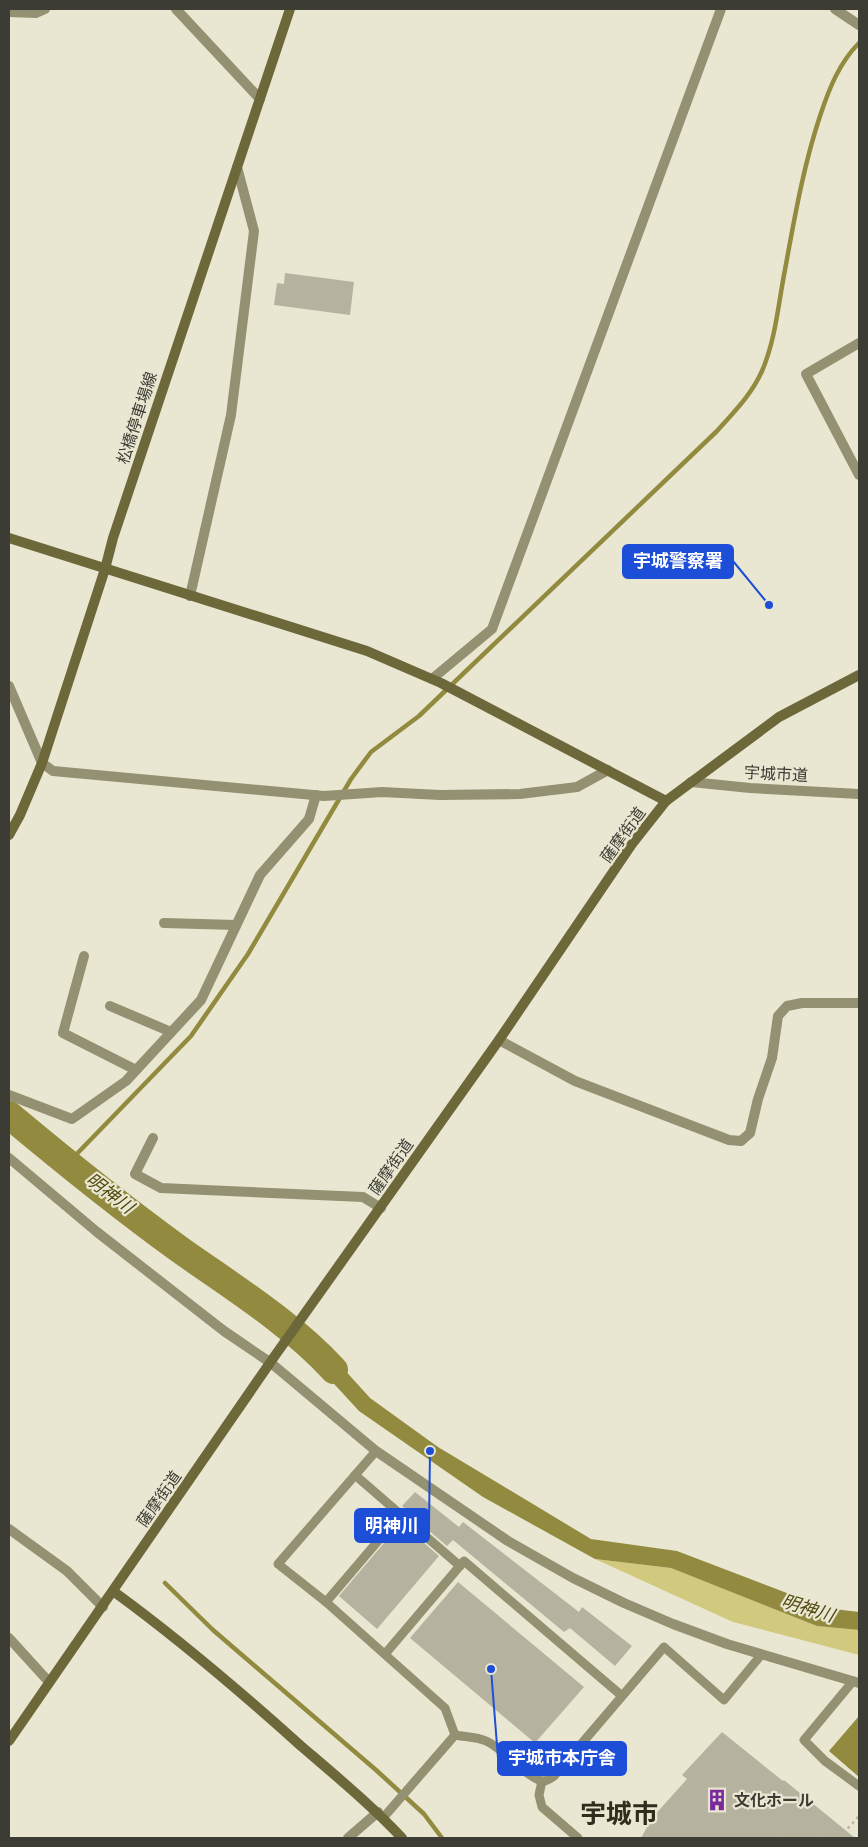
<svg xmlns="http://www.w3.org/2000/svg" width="868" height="1847" viewBox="0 0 868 1847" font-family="'DejaVu Sans','Noto Sans JP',sans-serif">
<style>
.green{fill:#d1c97e}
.water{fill:#928a3f}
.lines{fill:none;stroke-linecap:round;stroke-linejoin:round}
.stream{stroke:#928a3f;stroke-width:4.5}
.river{stroke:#928a3f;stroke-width:28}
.building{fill:#b5b3a0}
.path{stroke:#b5b3a2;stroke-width:2.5;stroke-dasharray:2.5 4;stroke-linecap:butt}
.lane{stroke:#949172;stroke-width:9}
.street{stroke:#949172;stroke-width:10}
.secondary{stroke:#6d683a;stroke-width:10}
.labels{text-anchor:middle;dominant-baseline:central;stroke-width:4.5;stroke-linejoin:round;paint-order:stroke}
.street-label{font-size:16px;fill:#3d3c34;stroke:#e9e7d2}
.poi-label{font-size:16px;font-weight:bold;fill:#3d3c34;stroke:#e9e7d2;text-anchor:start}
.water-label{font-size:18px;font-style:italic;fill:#514a10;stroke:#e9e7d2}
.town-label{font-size:26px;font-weight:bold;fill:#2f2e1e;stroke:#e9e7d2}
.leader{fill:none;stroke:#1d4ed8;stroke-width:2}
.callout-dot{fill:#1d4ed8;stroke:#e9e7d2;stroke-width:2}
.callout{fill:#1d4ed8;stroke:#1d4ed8;stroke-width:2}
.callout-label{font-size:18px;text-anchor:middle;font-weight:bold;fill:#fff}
</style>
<rect width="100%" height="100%" fill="#e9e7d2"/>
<path class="green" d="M595,1559L671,1568L817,1626L859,1630V1655L733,1622Z"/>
<g class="water">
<path d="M314,1336L370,1398L438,1447L591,1539L677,1551L826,1608L859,1612V1630L817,1626L671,1568L595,1559L483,1497L359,1411L302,1349Z"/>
<path d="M859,1716V1777L829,1751Z"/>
</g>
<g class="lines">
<g class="stream">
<path d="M68,1163L191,1036L248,954L351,779L371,752L419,716L717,431C734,412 752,394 762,371C775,341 778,307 784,275C794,221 803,167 820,116C829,89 839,63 859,43"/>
<path d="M165,1583L213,1630L376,1770L424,1814L442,1838"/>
</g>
<path class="river" d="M9,1115C64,1161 121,1207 179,1249C231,1286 291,1323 334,1370"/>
</g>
<g class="building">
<path d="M285,273L354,282L350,315L274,305L277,283L284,284Z"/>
<path d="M415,1492L459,1527L463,1522L579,1612L582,1607L632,1646L615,1666L570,1628L564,1632L453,1540L447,1546L408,1513L409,1511L402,1506Z"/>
<path d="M401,1523L439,1556L377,1629L339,1596Z"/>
<path d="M458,1582L584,1687L535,1743L410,1638Z"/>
<path d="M722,1732L783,1781L784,1780L855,1838H641L652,1818L687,1779L682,1775Z"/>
</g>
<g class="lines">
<g class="path">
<path d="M774,1838L776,1836C798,1827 800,1827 820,1838"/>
<path d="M839,1838L859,1816"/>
</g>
<g class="lane">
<path d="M376,1451L278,1564L326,1602L445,1708L455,1735C465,1737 477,1737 486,1741C502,1747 530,1781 543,1781C548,1781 551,1778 554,1776L664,1647L724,1700L761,1655"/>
<path d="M355,1475L460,1566"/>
<path d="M326,1602L401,1514"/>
<path d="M385,1654L464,1561L622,1696"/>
<path d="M853,1681L804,1740L825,1761L859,1786"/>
<path d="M542,1781L539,1795L542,1807L578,1838"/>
<path d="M383,1818L455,1735"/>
</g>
<g class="street">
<path d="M176,9L260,99"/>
<path d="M835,9L859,25"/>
<path d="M9,12L36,13L45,9"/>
<path d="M859,343L806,374L859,475"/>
<path d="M190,596L231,415L254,231L237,167"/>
<path d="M432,679L492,629L721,9"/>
<path d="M9,686L42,763L53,771L324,796L382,792L440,795L520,794L577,787L608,770"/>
<path d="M691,782L750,788L859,794"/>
<path d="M164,923L236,925"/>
<path d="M84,956L63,1033L136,1070"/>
<path d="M110,1006L171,1032"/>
<path d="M499,1040L575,1081L729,1140L741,1141L750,1133L758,1099L772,1058L778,1016L787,1006L802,1003H859"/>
<path d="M9,1095L72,1119L126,1081L201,1000L260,875L309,819L316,795"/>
<path d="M153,1138L135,1174L161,1188L363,1197L381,1208"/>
<path d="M9,1158L97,1232L224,1331L271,1363L376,1451L508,1541L573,1578L624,1603L673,1624L727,1644L859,1683"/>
<path d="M9,1529L67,1571L103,1607"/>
<path d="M9,1638L49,1682"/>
<path d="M348,1838L378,1812"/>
</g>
<g class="secondary">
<path d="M9,538L367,651L441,683L666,801"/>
<path d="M9,835L20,815L42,763L105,569L113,538L290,9"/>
<path d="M113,1591C179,1639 241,1692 301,1746C336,1776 371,1805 402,1838"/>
<path d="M9,1741L274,1357L499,1040L632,844L666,801L779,717L859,675"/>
</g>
</g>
<defs>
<g id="building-bare" transform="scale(1.725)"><path d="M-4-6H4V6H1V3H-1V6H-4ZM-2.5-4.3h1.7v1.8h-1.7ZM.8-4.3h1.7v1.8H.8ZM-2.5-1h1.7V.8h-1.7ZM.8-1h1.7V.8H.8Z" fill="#792b9d" stroke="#e9e7d2" stroke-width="2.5" paint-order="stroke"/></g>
</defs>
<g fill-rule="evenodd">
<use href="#building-bare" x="717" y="1800"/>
</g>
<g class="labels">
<g class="street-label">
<text transform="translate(137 418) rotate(-72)">松橋停車場線</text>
<text transform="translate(776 774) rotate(3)">宇城市道</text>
<text transform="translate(623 835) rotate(-54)">薩摩街道</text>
<text transform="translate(391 1167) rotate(-55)">薩摩街道</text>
<text transform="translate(159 1499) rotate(-55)">薩摩街道</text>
</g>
<g class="poi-label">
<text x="734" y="1800">文化ホール</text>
</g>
<g class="water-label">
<text transform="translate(110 1193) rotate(37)">明神川</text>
<text transform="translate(808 1608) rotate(17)">明神川</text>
</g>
<g class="town-label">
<text x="619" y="1814">宇城市</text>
</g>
</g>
<path class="leader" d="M769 605L733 561M430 1451L429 1526M491 1669L498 1758"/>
<g class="callout-dot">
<circle cx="769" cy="605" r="5"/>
<circle cx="430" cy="1451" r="5"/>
<circle cx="491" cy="1669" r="5"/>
</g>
<g class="callout">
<rect x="623" y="545" width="110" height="33" rx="5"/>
<rect x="355" y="1509" width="74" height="33" rx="5"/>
<rect x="498" y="1742" width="128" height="33" rx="5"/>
</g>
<g class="callout-label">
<text x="678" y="567">宇城警察署</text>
<text x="392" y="1532">明神川</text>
<text x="562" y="1764">宇城市本庁舎</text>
</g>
<rect width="868" height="1847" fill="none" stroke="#3d3c34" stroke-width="20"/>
</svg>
